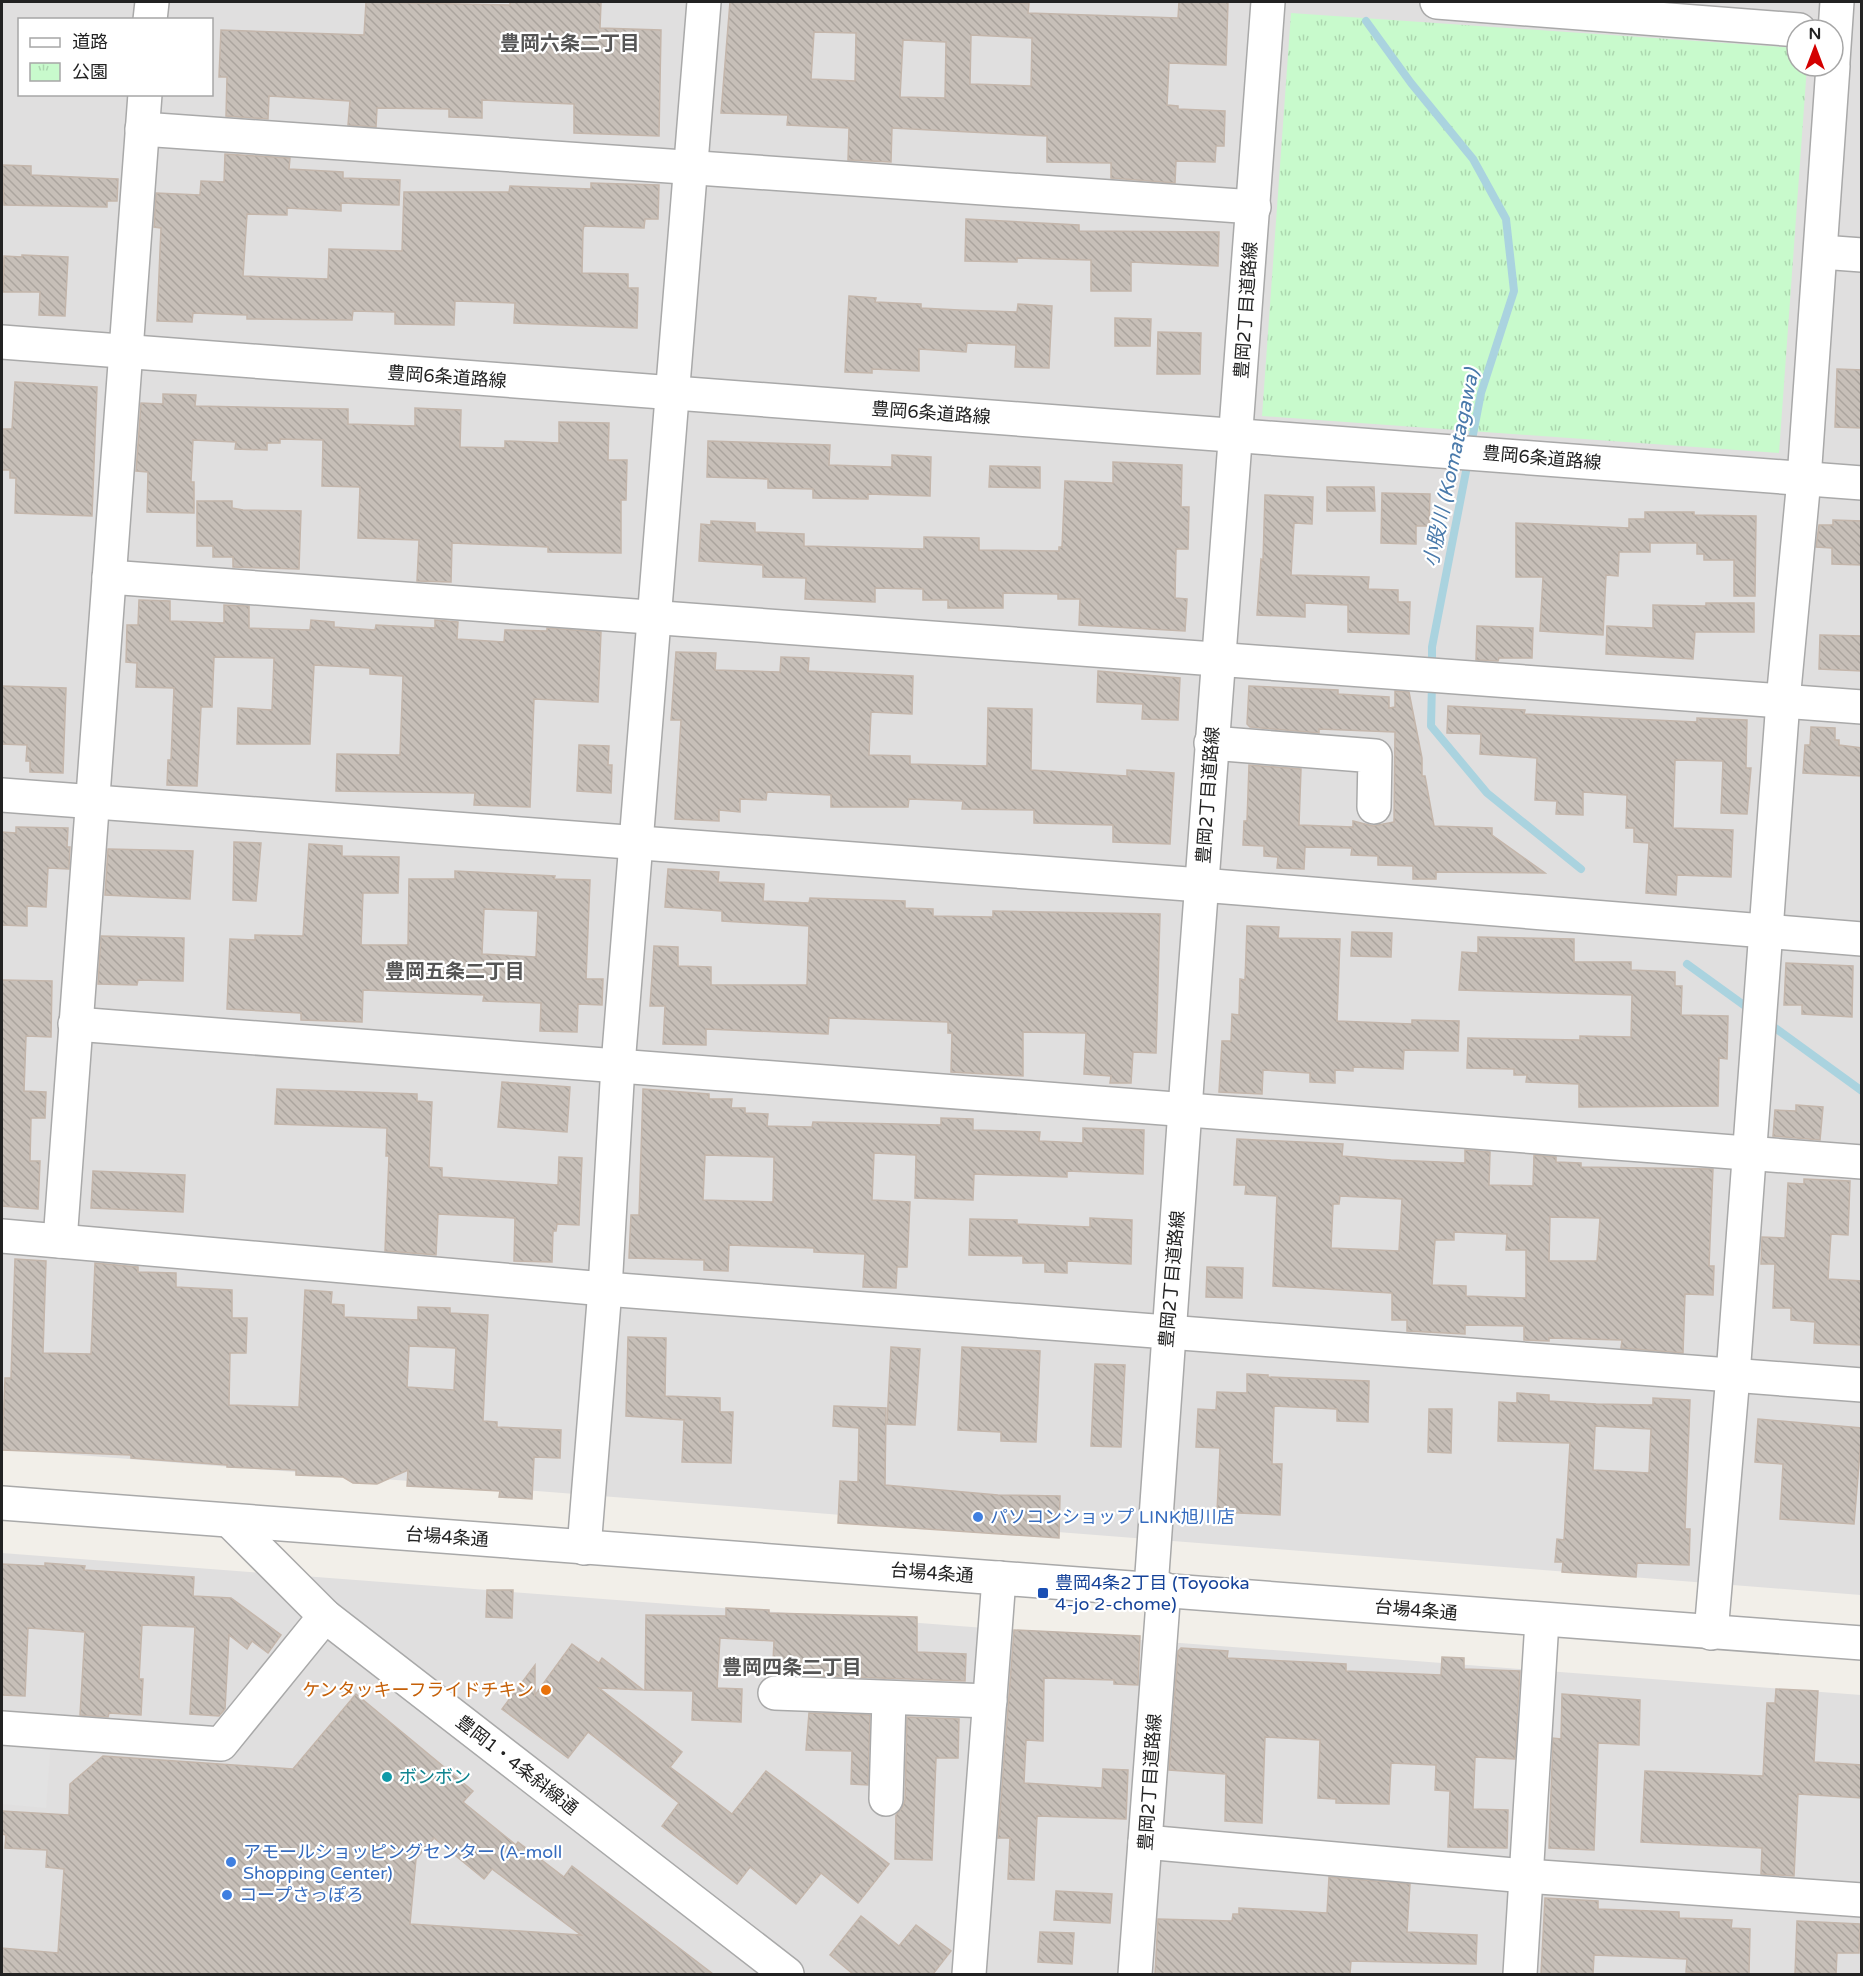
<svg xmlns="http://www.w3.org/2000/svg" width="1863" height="1976" viewBox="0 0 1863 1976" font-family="'Varela Round','Noto Sans JP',sans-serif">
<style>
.residential{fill:#e0dfdf;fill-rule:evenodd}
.park{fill:url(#park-tufts)}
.parking{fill:#e2e2e2}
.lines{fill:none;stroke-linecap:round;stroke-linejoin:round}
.stream{stroke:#aad3df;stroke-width:8}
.building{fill:url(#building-back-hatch);stroke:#c4b6ab;stroke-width:1.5;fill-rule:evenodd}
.minor-casing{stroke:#a9a9a9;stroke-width:36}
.minor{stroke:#fff;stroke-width:33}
.shop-dot{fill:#3f7fe0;stroke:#fff;stroke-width:2}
.transit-dot{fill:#1a4fb4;stroke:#fff;stroke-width:2}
.food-dot{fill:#e8710a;stroke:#fff;stroke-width:2}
.culture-dot{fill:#0f9aa8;stroke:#fff;stroke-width:2}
.labels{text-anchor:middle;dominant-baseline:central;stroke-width:4.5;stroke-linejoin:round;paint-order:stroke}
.street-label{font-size:18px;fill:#222;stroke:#fff}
.shop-label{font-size:18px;fill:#366cbe;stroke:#fff;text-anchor:start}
.transit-label{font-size:18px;fill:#164399;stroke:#fff;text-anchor:start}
.food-label{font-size:18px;fill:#c56008;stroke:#fff;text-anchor:end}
.culture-label{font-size:18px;fill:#0d838f;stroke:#fff;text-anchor:start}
.neighbourhood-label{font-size:20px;font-weight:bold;fill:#555;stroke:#fff}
.water-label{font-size:20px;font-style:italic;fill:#4a7aab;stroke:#fff}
</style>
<defs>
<pattern id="park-tufts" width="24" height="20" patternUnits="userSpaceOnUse" patternTransform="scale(1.5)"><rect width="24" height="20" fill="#c8facc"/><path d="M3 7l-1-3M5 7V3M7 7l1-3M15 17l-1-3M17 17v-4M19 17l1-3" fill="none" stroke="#acd6af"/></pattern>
<pattern id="building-back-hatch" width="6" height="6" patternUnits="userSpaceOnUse" patternTransform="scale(1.5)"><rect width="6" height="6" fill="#c7bfb8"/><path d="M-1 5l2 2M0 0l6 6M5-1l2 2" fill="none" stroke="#aba49e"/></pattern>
</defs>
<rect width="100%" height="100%" fill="#f2efe9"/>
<g class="residential">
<path d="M2,2H1861V1595L2,1449ZM20,20H212V94H20ZM1797,30H1833V66H1797Z"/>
<path d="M2,1553L1861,1695V1974H2Z"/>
</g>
<path class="park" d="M1291,13L1797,48V66H1807L1779,453L1262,416Z"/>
<path class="parking" d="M2,1736L51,1739L46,1808L2,1804Z"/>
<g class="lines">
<g class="stream">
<path d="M1366,21L1411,83L1473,159L1506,219L1514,291L1481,393L1471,445"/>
<path d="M1432,670V647L1468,461"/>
<path d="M1432,683L1431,726L1487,793L1581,869"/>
<path d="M1687,964L1752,1011"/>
<path d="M1767,1022L1862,1091"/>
</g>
</g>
<g class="building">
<path d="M366,2L510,5V2H601L600,28L661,30L659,136L574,133V104L482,100V118L449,117V109L377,108L376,127L348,125L350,101L269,96L268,119L226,116L227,77H219L221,30L364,35Z"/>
<path d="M730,2H995L1029,3L1028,13L1178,18L1179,2H1228L1226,65L1169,63L1167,105L1178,106V109L1225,111L1224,146H1216L1215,162L1176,161L1175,183L1111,178V163L1047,162V136L892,128L891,162L848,160L849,128L787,125L788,115L721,113ZM814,32L856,33L855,81L811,79ZM971,35L1032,38L1031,86L970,84ZM903,40L946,42L945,98L900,97Z"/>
<path d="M225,154L290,158L289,169L343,172V178L400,180L399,205L341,203V211L287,208V215L247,214L243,276L328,279L329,249L402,251L404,192H509L510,186L591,189V183L659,185L658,219H645L644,228L584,226L583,230L582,273L628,274V288H638L637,328L514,323L515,303L455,301L454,325L395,324V312L353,311L352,320L247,319V315L193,313L192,322L157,321L161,228L154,227L156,193L200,195L201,181L224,182Z"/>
<path d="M2,165L31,166V175L118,179L117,201H107V207L4,205Z"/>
<path d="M966,219L1079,225V231L1219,232L1218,266L1131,262V291H1091V260L1017,258V262L965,261Z"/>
<path d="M22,255L68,257L65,316L39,315L40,292H3L4,256L22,257Z"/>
<path d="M849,296L876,298L875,302L921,304V308L959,310L1017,312L1018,304L1052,306L1049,368L1015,367L1016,345L967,343L966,352L919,349V371L872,369V373L845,372Z"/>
<path d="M1115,318L1151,319L1150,346H1115Z"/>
<path d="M1158,332L1201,333L1200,374H1157Z"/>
<path d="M1837,369L1862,370V428L1835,427Z"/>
<path d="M15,382L97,387L92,516L15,513L16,478H10V470H2V429H12Z"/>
<path d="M163,394L196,395L195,406L348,409V424L415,426V408L461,410L460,447L505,448V441L559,443V422L609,423L608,460H627L626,500H621V553L548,552V547L452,543L451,582L417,581L419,540L358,538L360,487L322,486L323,440L280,439V443H267V450L235,449L236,442L193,440L191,482H194V513L147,512L148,472L136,471L141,403L163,404Z"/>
<path d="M708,441L830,445L829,465L892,467V455L931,457L930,496L868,494V499L813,498V489L768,488V479L707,477Z"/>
<path d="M1113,462L1182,465L1181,507H1189L1188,549H1176L1175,598L1187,599L1185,631L1079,625L1080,599H1058V594L1003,593V608H948V600H923V589L875,588V602L805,599L806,578L763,577V565L699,561L701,524L711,525V521L755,523V532L804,534V546L924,549V537L979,538V550L1059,551V547H1062L1065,481L1113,483Z"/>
<path d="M990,466L1040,467V488L989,487Z"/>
<path d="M1327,487H1374L1375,511H1327Z"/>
<path d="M1382,493L1430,494L1429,526H1416V544L1381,543Z"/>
<path d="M1265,495L1313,497L1312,524L1294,523L1291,575L1369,577L1368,589L1398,590V602H1410L1409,634L1348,632V605L1305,603V617L1257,615L1261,559L1263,560Z"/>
<path d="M197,501H232V508L243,510L301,511L299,569L233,567V557H213V546H197Z"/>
<path d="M1645,512H1694V515L1756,516L1755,596H1734V560H1704V554H1697V543H1650V552H1619L1618,576L1606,575L1603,635L1540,631L1543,577H1516V523L1629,528V519H1645Z"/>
<path d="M1833,520L1862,521V565L1832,564V548L1816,547L1819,525H1833Z"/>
<path d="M139,600L170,601V621L224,623V605L249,606V628L310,630L311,620L334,622V627L375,630L376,625L435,628V620L458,622L457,639L504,642L505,630L547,631V628L601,632L598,702L534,699L530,807L474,805L475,793L336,791L337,754L400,755L403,676L370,674V668L314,665L310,744H237L238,708L272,710L274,658L214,657L212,707H201L197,786L167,785L168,760H171L174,688L136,687L137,663L126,662L127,625H138Z"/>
<path d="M1706,603H1754V632H1695L1693,659L1606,654L1607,626L1653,628V605L1706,606Z"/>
<path d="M1477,626L1533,628L1532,658H1499L1498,661L1476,660Z"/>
<path d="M1820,635L1862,636V671L1819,669Z"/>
<path d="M676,652L716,653L715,670L780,672L781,657L809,658L808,671L913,676L912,714L871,712L869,755L910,756V764L987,766L988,708L1032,709L1031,770L1127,776V770L1174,773L1170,844L1113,842V825L1034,823V810L962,809L963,801L909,799L908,807H831V795L767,792L766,800L740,799V812L719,810V821L675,819L681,720H671Z"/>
<path d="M1098,671L1180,678L1178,720L1142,719L1143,704L1097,702Z"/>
<path d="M2,686L66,688L63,773L30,772V761H26L27,745L2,744Z"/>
<path d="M1249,686L1338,690V694L1389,697V708L1395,707V691L1409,692L1422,758V776H1425L1434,826L1492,828V835L1545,873L1436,872V879H1413V866L1378,865V856L1351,855L1352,848L1305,847L1304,869L1277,868L1278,857L1264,856V846L1243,845L1244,821H1247L1249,765L1301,769L1299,825L1353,827V821L1373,826L1394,822L1395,732L1319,729V733L1250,727L1247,724Z"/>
<path d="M1448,706L1525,710L1524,714L1697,722V718L1747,720L1746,768H1751L1747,814L1721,813L1723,761L1675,760L1673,828L1733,830L1731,877L1677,875L1676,895L1646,893L1649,843L1634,842V828H1626L1627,795L1583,792V815L1556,814L1557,801L1535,800L1537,758L1480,754L1481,734L1447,733Z"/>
<path d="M1811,727L1835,728V740H1839V745L1862,748V776L1803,773L1805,745H1810Z"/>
<path d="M579,745L609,746L608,765H612L611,793L577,791Z"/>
<path d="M16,827L68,828L67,847H70L69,869L48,868L46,907L27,906V926L2,925V832L16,833Z"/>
<path d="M234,842L261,843L256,901L233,900Z"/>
<path d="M309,844L342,846V856L399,857L398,893H363L361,945H408L409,879H455V871L555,876L554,879L590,880L586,979H603L602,1005L578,1004L577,1032L540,1031L541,1003L483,1001L484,995L363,990L362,1022L301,1020V1013L227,1009L230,939L255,940V935L303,936ZM484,909L538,911L536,957L482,954Z"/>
<path d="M108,849L193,851L190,899L105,895Z"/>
<path d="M668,869L719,872L718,882L764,884L763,901L809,903L810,898L905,901V908L933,909V916L993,917V911L1160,914L1156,1053L1133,1052L1131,1083H1110L1111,1076L1084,1074L1086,1033L1023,1032V1076L951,1072L952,1033H948V1022L829,1018L828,1034L706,1029V1045L663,1044L665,1006H650L654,946L678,947V966L711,967V985H807L809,926L722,921V911L665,907Z"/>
<path d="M1247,926L1279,927L1278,938L1340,939L1337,1021L1412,1024V1020L1459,1021L1458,1051L1404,1050L1403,1069L1353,1067V1071L1335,1070V1083L1310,1082V1073L1263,1070L1262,1094L1219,1092L1222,1041H1231L1232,1014L1239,1015L1240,979L1245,980Z"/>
<path d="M1352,932L1392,933L1391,957L1351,956Z"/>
<path d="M101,936L184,938L183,981L138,980L137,985L98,984Z"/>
<path d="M1478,937L1574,939V962H1631V970L1675,972V986H1682L1681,1015L1728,1016L1727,1059L1719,1058L1718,1106L1579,1107V1084L1526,1082L1527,1075H1514V1069L1467,1068L1468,1038L1580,1040V1036L1631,1037L1632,995L1459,990L1462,952L1478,953Z"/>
<path d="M1786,963L1853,966L1852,1017L1802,1014V1005H1784Z"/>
<path d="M2,980L52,981L51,1037L26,1036L24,1091L46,1092L45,1118H31L30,1161H40L38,1209L2,1206Z"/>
<path d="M502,1082L570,1087L567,1132L498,1127Z"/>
<path d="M277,1089L417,1094V1101L432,1102L429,1167L442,1168V1177L558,1185L559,1157L582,1158L579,1225L557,1224L556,1231H553L552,1262L514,1261L515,1218L438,1214L436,1255L385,1251L389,1156H386L387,1128L275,1124Z"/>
<path d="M643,1089L709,1094V1099H732L731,1108H745V1113L768,1114L767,1126L812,1127L813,1122L941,1125V1118L973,1119V1130L1040,1132L1039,1141L1083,1143V1128L1144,1130L1143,1174L1067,1171V1177L974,1174L973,1200L915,1198L916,1155L874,1153L872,1200L910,1202L907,1267H897L896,1288L863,1287L865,1254L814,1252V1248L729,1245L728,1271L704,1270V1260L629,1258L631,1215H639ZM705,1155L774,1157L773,1202L703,1200Z"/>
<path d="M1796,1105L1823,1107L1820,1140L1773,1136L1775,1110L1796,1111Z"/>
<path d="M1237,1139L1343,1144L1342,1156L1391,1160L1465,1163V1150L1490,1152L1489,1185L1533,1186L1534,1155L1556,1157V1162L1581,1163V1167L1713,1169L1709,1266H1714L1713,1295L1685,1294L1683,1353L1621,1348L1622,1340L1549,1338V1341L1524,1340V1326L1465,1325V1334L1407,1331V1320H1392V1293L1273,1286L1277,1196L1245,1194L1246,1185H1234ZM1340,1196L1402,1199L1399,1251L1331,1248L1333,1204H1339ZM1550,1217L1600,1218L1597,1261H1549ZM1454,1232L1507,1234L1506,1250H1526V1298L1466,1296V1286L1432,1285L1435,1240H1454Z"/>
<path d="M93,1171L185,1175L183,1212L91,1208Z"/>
<path d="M1804,1179L1850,1181L1848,1235L1831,1234L1828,1279L1862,1281V1345L1814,1343L1815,1322L1791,1320V1308H1773L1775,1264H1761L1762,1237L1785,1238L1788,1183L1804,1184Z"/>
<path d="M1090,1218L1132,1220L1131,1264L1067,1261V1273L1045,1272V1263H1023V1256L969,1255L970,1219L1017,1220V1224L1090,1227Z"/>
<path d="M15,1259L46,1261L43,1353L91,1354L95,1263L138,1267V1272L176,1273V1287L232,1290V1318H247L246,1353H230L229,1405L299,1407L305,1290L332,1292L331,1304L344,1305V1317L418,1320V1307L450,1308V1313L488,1315L483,1421L497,1422V1427L561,1430L560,1458L534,1457L532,1499L499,1497L500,1491L407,1486L408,1470L377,1484L353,1483L343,1477L296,1475V1470L227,1467V1465L131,1458V1455L2,1450L5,1378H11ZM409,1346L456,1348L454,1390L407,1387Z"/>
<path d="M1207,1267L1243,1268L1242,1298L1206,1297Z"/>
<path d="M628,1337L666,1338L665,1396L720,1398V1412H733L731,1463L682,1462L684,1420L626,1416Z"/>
<path d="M891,1347L920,1349L915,1425L887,1424Z"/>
<path d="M962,1347L1040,1351L1036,1442L1001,1441V1432L958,1430Z"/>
<path d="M1095,1364L1125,1365L1121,1447L1091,1446Z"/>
<path d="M1247,1374L1268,1375V1377L1369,1381L1368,1422L1337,1421V1409L1274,1406L1272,1464H1282L1280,1515L1217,1512L1220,1448L1196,1447L1198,1409L1216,1410L1217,1392L1247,1393Z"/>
<path d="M1517,1393L1549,1395V1401L1596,1404L1653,1405V1398L1690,1400L1685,1529H1690L1689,1565L1637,1563L1636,1577L1562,1572L1563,1562H1555L1557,1539L1564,1540L1570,1443L1498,1441L1499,1402L1517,1403ZM1595,1426L1651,1429L1649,1473L1593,1470Z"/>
<path d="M834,1406L886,1408L885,1485L998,1495L1060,1496L1059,1538L838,1523L840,1481L858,1482L859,1428L833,1426Z"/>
<path d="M1429,1409H1452L1451,1453L1428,1452Z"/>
<path d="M1758,1419L1862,1428L1854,1524L1780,1519L1783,1464L1755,1462Z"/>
<path d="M45,1563L85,1566L84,1570L194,1577L193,1596L231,1598L281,1635L268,1653L252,1641L247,1649L229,1635L225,1709L219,1716L190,1714L195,1627L142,1625L139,1679H143L141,1715L109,1713L108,1717L80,1715L85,1632L28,1628L25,1696L2,1695V1564L45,1566Z"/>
<path d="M487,1590H513L512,1618L486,1617Z"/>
<path d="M726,1608L769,1610V1613L917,1617V1652L966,1654L965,1681L792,1675V1663L773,1662L774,1641L720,1638L717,1688L742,1689L741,1722L692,1720L693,1691L645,1690L646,1615L726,1616Z"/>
<path d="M1014,1630L1140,1636L1138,1685L1114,1684V1680L1044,1678L1043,1741L1026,1740L1024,1783L1102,1788L1103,1769L1128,1770L1126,1819L1037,1816L1034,1880L1008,1879L1010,1838H998Z"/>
<path d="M572,1644L599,1663L602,1658L643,1690L599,1688L682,1752L670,1767L732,1814L766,1771L889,1864L858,1903L821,1873L796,1904L750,1867L737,1884L662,1826L679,1803L588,1732L568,1758L502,1709L535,1665V1695Z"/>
<path d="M1181,1648L1228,1651L1227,1658L1346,1664V1671L1441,1675L1442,1657L1464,1658V1669L1520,1671L1515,1759L1475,1757L1473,1809L1508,1810L1507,1848L1448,1847L1450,1791L1435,1790L1436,1765L1391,1763L1389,1804L1336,1803V1799L1318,1798L1320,1740L1265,1737L1262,1823L1225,1821L1226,1774L1169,1770L1178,1651Z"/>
<path d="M1776,1689L1818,1691L1814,1762L1862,1765V1798L1798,1794L1794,1876L1761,1874L1762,1848L1641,1842L1645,1771L1763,1776L1767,1703H1775Z"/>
<path d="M356,1694L473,1791L463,1802L516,1845L518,1842L564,1877L572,1866L713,1974H2V1948L58,1953L64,1869L46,1867L47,1850L5,1848L6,1835L2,1834V1811L69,1815L70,1784L103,1756L293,1769ZM434,1838L484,1879L492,1869L581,1935L410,1924L416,1859Z"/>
<path d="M1562,1694L1640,1700L1639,1745L1598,1743L1594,1850L1549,1848L1553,1738L1561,1739Z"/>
<path d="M809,1713L870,1715L868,1785L851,1784L852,1751L806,1750Z"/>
<path d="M907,1717L959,1719L958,1758H936L932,1860L895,1859L896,1815L902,1808L905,1800Z"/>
<path d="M1329,1877L1410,1884L1407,1932L1477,1935L1476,1964L1351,1961L1350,1974H1155L1158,1919L1232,1921L1233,1914H1239V1908L1327,1913Z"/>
<path d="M1056,1891L1112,1894L1110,1923L1054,1920Z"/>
<path d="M1545,1898L1598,1901V1909L1679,1912V1918L1732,1920L1731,1928L1750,1929L1749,1974L1686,1972L1687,1959L1594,1955L1593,1974H1541Z"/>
<path d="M861,1916L899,1946L916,1925L951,1951L933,1974H853L830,1955Z"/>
<path d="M1797,1921L1860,1924L1859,1953H1837L1836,1974H1795Z"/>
<path d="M1040,1932L1074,1933L1072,1964L1038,1962Z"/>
</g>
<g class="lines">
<g class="minor-casing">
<g id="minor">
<path d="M1437,2L1799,30"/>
<path d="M150,20L152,2"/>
<path d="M1833,61L1837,2"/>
<path d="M142,129L1254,207"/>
<path d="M1821,252L1862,255"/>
<path d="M2,342L1862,483"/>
<path d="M109,577L1862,707"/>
<path d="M1211,743L1375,756L1374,807"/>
<path d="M2,795L1201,885L1862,939"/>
<path d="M75,1024L1862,1162"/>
<path d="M2,1236L605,1289L1862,1385"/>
<path d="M60,1241L145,94"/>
<path d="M2,1503L1862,1643"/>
<path d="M230,1521L325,1616L787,1974"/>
<path d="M584,1548L605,1289L618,1065L704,2"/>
<path d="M1151,1588C1186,1059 1231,530 1268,2"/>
<path d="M1711,1633L1733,1375L1783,701L1804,479L1833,66"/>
<path d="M775,1693L990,1701"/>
<path d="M2,1728L221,1744L325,1616"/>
<path d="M886,1799L889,1699"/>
<path d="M1145,1842L1526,1876L1862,1900"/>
<path d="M969,1974L999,1578"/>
<path d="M1135,1974L1164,1589"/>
<path d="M1520,1974L1542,1621"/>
</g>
</g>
<use href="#minor" class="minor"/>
</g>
<g class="shop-dot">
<circle cx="978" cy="1517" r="6"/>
<circle cx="231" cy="1862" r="6"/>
<circle cx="227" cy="1895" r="6"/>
</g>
<rect class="transit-dot" x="1037" y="1587" width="12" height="12" rx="3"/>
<circle class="food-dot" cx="546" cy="1690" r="6"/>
<circle class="culture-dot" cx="387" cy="1777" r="6"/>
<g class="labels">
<g class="street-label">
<text transform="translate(1246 310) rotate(-86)">豊岡2丁目道路線</text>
<text transform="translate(447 377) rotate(4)">豊岡6条道路線</text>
<text transform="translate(931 413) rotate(4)">豊岡6条道路線</text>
<text transform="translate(1542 458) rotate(5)">豊岡6条道路線</text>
<text transform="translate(1208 795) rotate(-86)">豊岡2丁目道路線</text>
<text transform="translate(1172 1279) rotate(-85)">豊岡2丁目道路線</text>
<text transform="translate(447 1537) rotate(4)">台場4条通</text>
<text transform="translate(932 1573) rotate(4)">台場4条通</text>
<text transform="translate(1416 1610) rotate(5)">台場4条通</text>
<text transform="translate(517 1765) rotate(38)">豊岡1・4条斜線通</text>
<text transform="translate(1150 1782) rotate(-86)">豊岡2丁目道路線</text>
</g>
<g class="shop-label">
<text x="990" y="1517">パソコンショップ LINK旭川店</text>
<text x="243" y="1852">アモールショッピングセンター (A-moll<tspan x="243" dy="21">Shopping Center)</tspan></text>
<text x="239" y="1895">コープさっぽろ</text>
</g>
<g class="transit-label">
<text x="1055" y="1583">豊岡4条2丁目 (Toyooka<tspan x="1055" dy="21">4-jo 2-chome)</tspan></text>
</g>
<g class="food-label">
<text x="534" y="1690">ケンタッキーフライドチキン</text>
</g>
<g class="culture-label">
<text x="399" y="1777">ボンボン</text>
</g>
<g class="neighbourhood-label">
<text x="570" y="44">豊岡六条二丁目</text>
<text x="455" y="972">豊岡五条二丁目</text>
<text x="792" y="1668">豊岡四条二丁目</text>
</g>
<g class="water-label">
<text transform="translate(1452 468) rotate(-78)">小股川 (Komatagawa)</text>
</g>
</g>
<rect width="1863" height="1976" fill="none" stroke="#222222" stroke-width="6"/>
<rect x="18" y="18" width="195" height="78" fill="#ffffff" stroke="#a7a7a7" stroke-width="1.5"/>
<rect x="30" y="38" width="30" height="9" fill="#ffffff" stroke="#a7a7a7" stroke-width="1.5"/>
<text x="72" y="48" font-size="18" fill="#222222">道路</text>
<rect x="30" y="63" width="30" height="18" fill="url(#park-tufts)" stroke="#a7a7a7" stroke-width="1.5"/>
<text x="72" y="78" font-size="18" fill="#222222">公園</text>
<g transform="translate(1815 48)"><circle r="28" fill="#ffffff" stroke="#a7a7a7" stroke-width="1.5"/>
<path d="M0-4.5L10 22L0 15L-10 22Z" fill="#d40000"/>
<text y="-9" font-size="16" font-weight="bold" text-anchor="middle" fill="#222222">N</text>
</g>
</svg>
